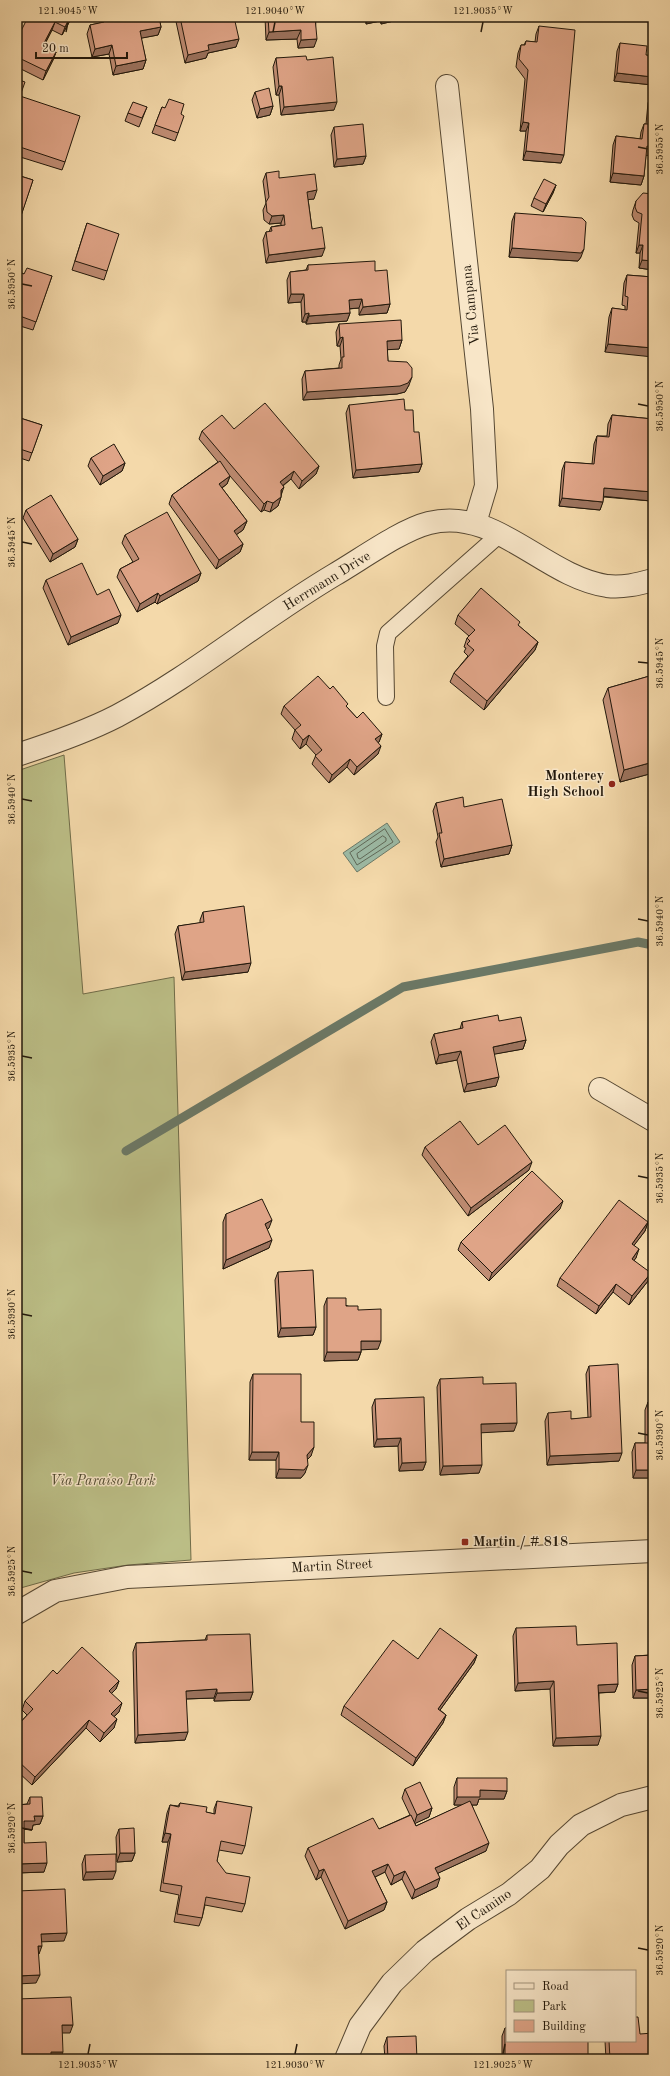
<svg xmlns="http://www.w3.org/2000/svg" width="670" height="2076" viewBox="0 0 670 2076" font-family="'Old Standard TT',serif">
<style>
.green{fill:#bcbf87;stroke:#6f6c49}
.water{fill:#9cbaa5;stroke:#6b7967}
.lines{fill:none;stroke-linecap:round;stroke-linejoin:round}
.shore{stroke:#5f6958;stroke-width:1}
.stream{stroke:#6b7967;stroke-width:9}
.service-casing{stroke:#564833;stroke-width:18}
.minor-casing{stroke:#564833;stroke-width:24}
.tertiary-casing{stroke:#564833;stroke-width:24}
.service{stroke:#f8e6c8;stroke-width:16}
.minor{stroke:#f8e6c8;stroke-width:22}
.tertiary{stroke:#f8e6c8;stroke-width:22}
.wall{fill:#c08d74;stroke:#22180b}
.shaded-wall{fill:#9c735e;stroke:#22180b}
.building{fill:#dfa487;stroke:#22180b}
.ticks{fill:none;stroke:#22180b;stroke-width:1.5}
.poi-dot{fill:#8f2418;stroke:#f8e6c8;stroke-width:1.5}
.labels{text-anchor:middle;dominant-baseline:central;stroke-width:3;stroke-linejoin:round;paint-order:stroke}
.street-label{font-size:14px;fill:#22180b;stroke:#f8e6c8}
.poi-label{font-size:14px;font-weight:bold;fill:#22180b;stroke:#f8e6c8;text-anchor:end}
.park-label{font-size:14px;font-style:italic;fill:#504a30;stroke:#f8e6c8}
.neatline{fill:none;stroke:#22180b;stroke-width:1.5}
.ticks-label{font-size:10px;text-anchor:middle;fill:#22180b}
</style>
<rect width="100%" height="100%" fill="#f4d9aa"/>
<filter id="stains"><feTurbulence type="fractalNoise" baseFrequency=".005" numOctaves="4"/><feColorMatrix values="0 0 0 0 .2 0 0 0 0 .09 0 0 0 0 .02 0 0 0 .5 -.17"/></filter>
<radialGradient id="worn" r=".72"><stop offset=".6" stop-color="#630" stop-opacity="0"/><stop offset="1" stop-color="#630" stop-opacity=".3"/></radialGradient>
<path class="green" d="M64,755L83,994L174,977L191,1560L128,1565L74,1573L17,1589V771Z"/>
<path class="water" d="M387,823L400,842L357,872L343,853Z"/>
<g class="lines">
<g class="shore">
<path d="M385,829L393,842L357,865L350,853Z"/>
<path d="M383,836L386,838V841L360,859L358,858L357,854Z"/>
</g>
<path class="stream" d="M126,1151L403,987L638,942L653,945"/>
<g class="service-casing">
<path id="service" d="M386,697L385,646L388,633L500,534"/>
</g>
<g class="minor-casing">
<g id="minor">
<path d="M447,86L482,409L486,486L475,523"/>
<path d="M17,755C51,744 86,732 117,716C194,675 260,619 334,575C360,560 401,530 429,523C495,506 543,576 607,586C623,588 638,584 653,580"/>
<path d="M600,1089L653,1120"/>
<path d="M346,2059L360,2026L392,1983L425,1951L468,1919L509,1894L540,1869L559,1845L581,1825L621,1805L653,1797"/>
</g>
</g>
<g class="tertiary-casing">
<path id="tertiary" d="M17,1613L55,1591L127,1577L653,1551"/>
</g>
<use href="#service" class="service"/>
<use href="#minor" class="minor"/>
<use href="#tertiary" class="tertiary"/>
</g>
<g class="wall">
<path d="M72,17L62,35L52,30L44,46L56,52L53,60L43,80L17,67V31L20,33Z"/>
<path d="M98,17H159L161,27L158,35L141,38L146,60L143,69L113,75L109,54L92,57L87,34L90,25L100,23Z"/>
<path d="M175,17H234L236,47L208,53L206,58L185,63Z"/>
<path d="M265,17H323V18L316,19L314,47L298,48L297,39L266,40Z"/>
<path d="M355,17H403L402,19L381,24L380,21L366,24L365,18L355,20Z"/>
<path d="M539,26L561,163L523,160L526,131H520L525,79L516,67L518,53L521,45H524L526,41L535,42L536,34Z"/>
<path d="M620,43L646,55L651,56L652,50L653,46V85L614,81L617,51Z"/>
<path d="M276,58L307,60L334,110L281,115L279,95H276L273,67Z"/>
<path d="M17,79L20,96L65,162L62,170L17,156Z"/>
<path d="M255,92L273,106L270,115L257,118L252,100Z"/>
<path d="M651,94H653V156L646,155L644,176L641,185L610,182L613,145L616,136L640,139L641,132L644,124H646L648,103Z"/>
<path d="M147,107L139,127L125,121L128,113Z"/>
<path d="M162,107L181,114L178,133L175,141L152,133Z"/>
<path d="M334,127L366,156L363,164L334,167L331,135Z"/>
<path d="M266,173L279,178L314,199H308L312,229L322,256L266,263L263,240L266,232H269L271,227L281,225V223L269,224L264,220L263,210L266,203L263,181Z"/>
<path d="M17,175L33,180L18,224H17Z"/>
<path d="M556,185L553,193L543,212L531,206L534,198Z"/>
<path d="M653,194V270L639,268L640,253H636L639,223L634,220L632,215L633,210L636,201Z"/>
<path d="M515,213L581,257L578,261L509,257L512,221Z"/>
<path d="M87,223L107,271L104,280L72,270Z"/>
<path d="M308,265L375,271L390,304L387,313L359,315V308L349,309L350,313L347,321L306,324V322H302L301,302L288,303L287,280L290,272L306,270Z"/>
<path d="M17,271L24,274L52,276L33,330L17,325Z"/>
<path d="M627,275L653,277L605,352L609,317L612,308L625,310V306L622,305L624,283Z"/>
<path d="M339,324L402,340L399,349H387L388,361L409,385L405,392L397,394L303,400L302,379L305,371L339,368V365L341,359L340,346H337L336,332Z"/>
<path d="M349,405L414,432L422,464L419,472L353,478L346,413Z"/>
<path d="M612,415L653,419V495L651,501L604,497L600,510L559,506L562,470L565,462L592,464L594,444L597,436H607L608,424Z"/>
<path d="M17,417L42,425L29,461L17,457Z"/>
<path d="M234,429L319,466L316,474L299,489L291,479L283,486L281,497L278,506L270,512L264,510L261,512L230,476L227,484L222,488L247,521L243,530L236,535L243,544L240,552L216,569L169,504L172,495L218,462L199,439L202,431Z"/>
<path d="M91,458L125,463L122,471L100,485L88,466Z"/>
<path d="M26,510L78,539L75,547L50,562L23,518Z"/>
<path d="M125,535L201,573L198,581L157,604L155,602L137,612L117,577L120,569L133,562L122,543Z"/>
<path d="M46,580L118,623L68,645L43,588Z"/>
<path d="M458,615L519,626L538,642L535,650L484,710L450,682L454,673L468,656L464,652L466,648L464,647L467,638L469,636L455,624Z"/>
<path d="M653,675V773L620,782L603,700L608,688Z"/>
<path d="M330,689L357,718L382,734L379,742L378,743V754L354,775L347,767L329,783L312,764L316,755L306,744L300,749L292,739L295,730L281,714L284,706Z"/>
<path d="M436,803L464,807L512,845L509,854L441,867L436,842L438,837L433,811Z"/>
<path d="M203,912L248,972L182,980L175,934L178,926L200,923V920Z"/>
<path d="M499,1021L526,1040L523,1049L494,1054L496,1086L464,1092L457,1060L436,1064L431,1042L434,1034L460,1029L462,1022Z"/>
<path d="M478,1145L529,1170L468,1216L422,1155L425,1147Z"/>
<path d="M560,1209L489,1281L458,1250L461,1242Z"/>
<path d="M226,1214L269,1228L267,1230L269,1248L223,1269V1222Z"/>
<path d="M648,1222L645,1231L634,1245L636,1258L634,1260L648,1281L629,1305L613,1292L596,1314L557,1286L560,1278Z"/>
<path d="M278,1272L316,1327L313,1335L278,1337L275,1280Z"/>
<path d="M327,1298L358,1310L378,1349H361V1352L358,1360L324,1361V1306Z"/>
<path d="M589,1366L619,1461L547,1465L545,1421L548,1413L571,1419L588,1418L586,1374Z"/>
<path d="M253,1374L301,1422L311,1456L307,1460L305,1473L301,1478H276V1460H249L250,1382Z"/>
<path d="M440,1379L483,1384L514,1431L481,1432L479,1473L440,1475L437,1387Z"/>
<path d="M375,1399L426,1462L423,1470L399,1471L398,1446L374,1447L372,1407Z"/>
<path d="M648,1402L653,1478H633L632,1452L635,1443H645V1410Z"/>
<path d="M516,1628L577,1645L618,1684L615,1692L599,1693L598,1745L553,1746L550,1689L515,1691L513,1636Z"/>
<path d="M207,1635L253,1692L250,1700L214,1701V1698L186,1699L185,1740L135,1743L133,1652L136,1643L205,1640Z"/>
<path d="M653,1635V1698H633L632,1665L635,1656L650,1655V1644Z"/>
<path d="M477,1655L474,1663L440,1710L446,1715L443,1723L413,1766L341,1715L344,1706L418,1659Z"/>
<path d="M57,1674L119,1681L116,1689L111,1693L119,1712L114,1717V1728L100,1742L86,1728L32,1785L17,1771V1726L27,1715L22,1710L25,1701Z"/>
<path d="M457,1778L507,1791L504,1799H479L477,1805H472L486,1851L438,1873L437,1887L412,1899L402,1879L391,1885L385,1872L375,1877L387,1902L384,1910L345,1929L321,1877L316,1880L305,1856L308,1848L379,1829L410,1815L402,1798L405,1789L432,1808L429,1817L415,1823L416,1826L462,1805H454V1787Z"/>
<path d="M30,1797L43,1816L40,1824L33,1825L32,1830L24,1829V1843L44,1872L17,1873V1805L27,1804Z"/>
<path d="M217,1801L245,1846L242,1854L219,1850L217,1861L245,1904L242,1912L205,1905L202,1918L199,1926L174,1922L179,1895L160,1891L168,1842H162L167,1813L170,1805L178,1806L180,1803L206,1812L214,1814V1809Z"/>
<path d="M119,1829L135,1853L132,1861L117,1862L116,1837Z"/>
<path d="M85,1855L113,1879L83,1880L82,1864Z"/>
<path d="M505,2028L588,2059H502V2036Z"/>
<path d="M640,2034L653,2059H606L605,2041H635Z"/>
<path d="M387,2037L417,2059H385L384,2046Z"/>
</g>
<g class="shaded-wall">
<path d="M70,17H72L62,35L65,27Z"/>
<path d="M313,17H323V18L312,19Z"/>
<path d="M357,17H365V18L355,20Z"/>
<path d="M369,17H382L380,21L366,24Z"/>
<path d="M384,17H403L402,19L381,24Z"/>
<path d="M55,22L52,30L40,53L43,45Z"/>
<path d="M161,27L158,35L137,39L140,31Z"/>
<path d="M301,30L297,39L266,40L269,32Z"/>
<path d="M239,39L236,47L208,53L206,58L185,63L188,55L208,45Z"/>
<path d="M317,39L314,47L298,48L301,40Z"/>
<path d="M112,45L109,54L92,57L95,49Z"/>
<path d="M56,52L53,60L43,80L46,71Z"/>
<path d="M146,60L143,69L113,75L116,66Z"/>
<path d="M617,73L653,77V85L614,81Z"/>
<path d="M279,86H282L279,95H276Z"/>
<path d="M337,102L334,110L281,115L284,107Z"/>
<path d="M273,106L270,115L257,118L260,109Z"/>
<path d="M523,122L529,123L526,131H520Z"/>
<path d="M647,146L653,147V156L644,155Z"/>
<path d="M526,151L564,155L561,163L523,160Z"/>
<path d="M366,156L363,164L334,167L337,159Z"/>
<path d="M613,173L644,176L641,185L610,182Z"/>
<path d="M556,185L553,193L543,212L546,204Z"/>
<path d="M317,190L314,199L304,200L307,192Z"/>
<path d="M284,215L281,223L269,224L272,216Z"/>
<path d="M639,245H643L640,253H636Z"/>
<path d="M325,248L322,256L266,263L269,255Z"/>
<path d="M512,248L584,249L581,257L578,261L509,257Z"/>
<path d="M642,260L653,261V270L639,268Z"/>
<path d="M291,294H304L301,302L288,303Z"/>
<path d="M362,299L359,308L346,309L349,300Z"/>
<path d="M390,304L387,313L359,315L363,307Z"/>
<path d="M309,313L306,322H302L305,314Z"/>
<path d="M350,313L347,321L306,324L309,316Z"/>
<path d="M343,337L340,346H337L340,338Z"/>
<path d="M402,340L399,349L383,350L387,341Z"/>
<path d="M608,344L653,348V357L605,352Z"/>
<path d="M412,377L409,385L405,392L397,394L303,400L307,392Z"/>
<path d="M125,463L122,471L100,485L103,476Z"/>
<path d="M422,464L419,472L353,478L356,470Z"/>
<path d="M319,466L316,474L299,489L302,481Z"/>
<path d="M294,471L291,479L277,490L280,482Z"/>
<path d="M230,476L227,484L216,492L219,484Z"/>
<path d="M284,487L281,495V490Z"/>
<path d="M604,488L653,492V495L651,501L601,496Z"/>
<path d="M281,497L278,506L270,512L273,503Z"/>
<path d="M562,498L603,502L600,510L559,506Z"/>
<path d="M267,501L264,510L261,512L264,504Z"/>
<path d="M247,521L243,530L230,539L234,531Z"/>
<path d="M78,539L75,547L50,562L53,554Z"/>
<path d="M243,544L240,552L216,569L219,560Z"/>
<path d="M201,573L198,581L157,604L160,596Z"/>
<path d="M158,593L155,602L137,612L140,604Z"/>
<path d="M121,615L118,623L68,645L71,637Z"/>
<path d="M538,642L535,650L484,710L487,701Z"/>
<path d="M382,734L379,742L372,748L375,739Z"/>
<path d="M309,735L306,744L300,749L303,740Z"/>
<path d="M381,746L378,754L354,775L357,767Z"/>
<path d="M350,759L347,767L329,783L332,775Z"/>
<path d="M653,762V773L620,782L624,770Z"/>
<path d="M512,845L509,854L441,867L444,859Z"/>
<path d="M251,963L248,972L182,980L185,972Z"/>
<path d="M526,1040L523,1049L490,1055L493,1047Z"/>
<path d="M461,1051L457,1060L436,1064L439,1055Z"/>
<path d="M499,1077L496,1086L464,1092L467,1084Z"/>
<path d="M532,1162L529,1170L468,1216L471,1208Z"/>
<path d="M563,1201L560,1209L489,1281L492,1273Z"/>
<path d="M272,1220L269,1228L262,1233L265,1224Z"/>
<path d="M648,1222L645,1231L629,1252L632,1244Z"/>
<path d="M272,1240L269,1248L223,1269L226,1260Z"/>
<path d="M639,1249L636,1258L629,1267L632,1259Z"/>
<path d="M651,1273L648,1281L629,1305L632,1296Z"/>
<path d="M616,1284L613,1292L596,1314L599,1306Z"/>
<path d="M316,1327L313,1335L278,1337L281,1328Z"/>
<path d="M361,1341H381L378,1349L358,1350Z"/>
<path d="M327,1352H361L358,1360L324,1361Z"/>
<path d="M517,1423L514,1431L478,1433L481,1424Z"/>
<path d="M401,1438L398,1446L374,1447L377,1439Z"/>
<path d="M314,1447L311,1456L304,1463L307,1455Z"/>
<path d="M252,1452H279L276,1460H249Z"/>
<path d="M622,1453L619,1461L547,1465L550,1456Z"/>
<path d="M426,1462L423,1470L399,1471L402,1463Z"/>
<path d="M308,1465L305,1473L301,1478H276L279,1469Z"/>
<path d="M482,1465L479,1473L440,1475L443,1466Z"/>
<path d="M636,1470H653V1478H633Z"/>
<path d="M477,1655L474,1663L435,1717L438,1709Z"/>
<path d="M119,1681L116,1689L106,1699L109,1691Z"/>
<path d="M554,1681L550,1689L515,1691L518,1683Z"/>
<path d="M618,1684L615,1692L595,1693L598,1685Z"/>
<path d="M217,1689L214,1698L183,1699L186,1691Z"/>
<path d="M653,1689V1698H633L636,1690Z"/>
<path d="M253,1692L250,1700L214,1701L217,1693Z"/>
<path d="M122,1703L119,1712L108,1722L111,1714Z"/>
<path d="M446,1715L443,1723L413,1766L416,1758Z"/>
<path d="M117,1719L114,1728L100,1742L104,1733Z"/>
<path d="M89,1720L86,1728L32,1785L35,1777Z"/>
<path d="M188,1732L185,1740L135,1743L138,1735Z"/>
<path d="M601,1736L598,1745L553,1746L556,1738Z"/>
<path d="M480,1790L507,1791L504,1799H479L477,1805H454L457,1797Z"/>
<path d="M432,1808L429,1817L414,1824L417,1815Z"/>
<path d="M34,1816H43L40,1824L33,1825L32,1830L21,1829L24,1821Z"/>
<path d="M165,1833L171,1834L168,1842H162Z"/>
<path d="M489,1843L486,1851L432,1876L435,1868Z"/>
<path d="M120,1853H135L132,1861L117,1862Z"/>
<path d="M47,1863L44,1872L17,1873V1864Z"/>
<path d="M388,1864L385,1872L369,1880L372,1871Z"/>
<path d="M324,1869L321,1877L316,1880L319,1871Z"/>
<path d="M116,1871L113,1879L83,1880L86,1872Z"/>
<path d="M405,1871L402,1879L391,1885L394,1876Z"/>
<path d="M440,1878L437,1887L412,1899L415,1890Z"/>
<path d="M387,1902L384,1910L345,1929L348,1921Z"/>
<path d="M67,1933L64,1941L38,1942L41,1934Z"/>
<path d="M38,1946H42L39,1954Z"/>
<path d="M40,1975L36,1983L17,1984V1976Z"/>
<path d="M62,2025H73L70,2033H59Z"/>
<path d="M51,2052H63L60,2059H42L43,2057Z"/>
</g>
<g class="building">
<path d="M28,17H70L65,27L55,22L43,45L56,52L46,71L17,57V31L20,33Z"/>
<path d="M103,17H159L161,27L140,31L146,60L116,66L112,45L95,49L90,25L104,22Z"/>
<path d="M180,17H234L239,39L208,45L209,50L188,55Z"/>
<path d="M268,17H315L317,39L301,40V30L269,32Z"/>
<path d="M539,26L575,30L564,155L526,151L529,123L523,122L528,70L519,59L521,45H525L526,41L537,42Z"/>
<path d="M620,43L647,46L646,55L653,56V77L617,73Z"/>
<path d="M306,56L307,60L333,57L337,102L284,107L282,86H279L276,58Z"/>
<path d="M17,79L25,82L20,96L80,116L65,162L17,146Z"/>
<path d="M269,88L273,106L260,109L255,92Z"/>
<path d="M651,94H653V147L647,146L644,176L613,173L616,136L642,139L644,124H649Z"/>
<path d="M169,99L184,104L181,114L184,116L178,133L155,125L162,107L165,108Z"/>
<path d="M133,102L147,107L142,118L128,113Z"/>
<path d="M363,124L366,156L337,159L334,127Z"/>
<path d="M279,171V178L315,174L317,190L307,192L312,229L322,227L325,248L269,255L266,232L272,231L271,227L285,225L284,215L272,216L267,212L266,202L269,197L266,173Z"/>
<path d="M17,175L33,180L21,216L17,214Z"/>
<path d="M544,179L556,185L546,204L534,198Z"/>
<path d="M643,193L653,194V261L642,260L643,245H639L642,214L637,212L635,207L636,201Z"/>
<path d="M515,213L582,218L586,222L584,249L581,253L512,248Z"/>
<path d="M87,223L119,234L107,271L75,261Z"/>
<path d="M375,261V271L387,270L390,304L363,307L362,299L349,300L350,313L309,316V313L305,314L304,294H291L290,272L308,270V265Z"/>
<path d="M27,268L52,276L36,322L17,315V271L24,274Z"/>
<path d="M627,275L653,277V348L608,344L612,308L627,310L628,297L625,296Z"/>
<path d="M401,320L402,340L387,341L388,361L407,362L412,368V377L408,383L400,386L307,392L305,371L342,368V357H344L343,337L340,338L339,324Z"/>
<path d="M404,399L405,410H413L414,432H419L422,464L356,470L349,405Z"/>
<path d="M265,403L319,466L302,481L294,471L280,482L284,487L281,490V497L273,503L267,501L264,504L202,431L222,415L234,429Z"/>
<path d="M612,415L653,419V492L604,488L603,502L562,498L565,462L594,464L597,436L609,437Z"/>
<path d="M17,417L42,425L32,453L17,448Z"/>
<path d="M114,444L125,463L103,476L91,458Z"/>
<path d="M220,461L230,476L219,484L247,521L234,531L243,544L219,560L172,495Z"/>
<path d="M51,495L78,539L53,554L26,510Z"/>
<path d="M167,512L201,573L160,596L158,593L140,604L120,569L139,559L125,535Z"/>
<path d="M82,563L97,595L109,589L121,615L71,637L46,580Z"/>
<path d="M481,588L520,622L518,625L538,642L487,701L454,673L474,650L467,644L470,641L467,638L475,630L458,615Z"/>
<path d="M653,675V762L624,770L608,688Z"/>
<path d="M318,676L330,689L333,686L348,704L346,706L357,718L363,712L382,734L375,739L381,746L357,767L350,759L332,775L315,756L322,750L309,735L303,740L295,730L301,725L284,706Z"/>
<path d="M463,797L464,807L502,799L512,845L444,859L439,833H442L436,803Z"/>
<path d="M244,906L251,963L185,972L178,926L204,922L203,912Z"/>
<path d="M498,1015L499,1021L521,1017L526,1040L493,1047L499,1077L467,1084L461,1051L439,1055L434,1034L463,1028L462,1022Z"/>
<path d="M460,1121L478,1145L505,1125L532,1162L471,1208L425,1147Z"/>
<path d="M532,1171L563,1201L492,1273L461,1242Z"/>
<path d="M262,1199L272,1220L265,1224L272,1240L226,1260V1214Z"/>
<path d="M619,1200L648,1222L632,1244L639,1249L632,1259L651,1273L632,1296L616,1284L599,1306L560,1278Z"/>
<path d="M313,1270L316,1327L281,1328L278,1272Z"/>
<path d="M327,1298H346V1306H358V1310L381,1309V1341H361V1352H327Z"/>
<path d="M618,1364L622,1453L550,1456L548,1413L571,1411V1419L591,1417L589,1366Z"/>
<path d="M253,1374H301V1422H314V1447L307,1455L308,1465L304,1470L279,1469V1452H252Z"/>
<path d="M483,1377V1384L516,1383L517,1423L481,1424L482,1465L443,1466L440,1379Z"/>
<path d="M424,1397L426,1462L402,1463L401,1438L377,1439L375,1399Z"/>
<path d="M648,1402H653V1470H636L635,1443H649Z"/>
<path d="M576,1626L577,1645L617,1643L618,1684L598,1685L601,1736L556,1738L554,1681L518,1683L516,1628Z"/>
<path d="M440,1628L477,1655L438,1709L446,1715L416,1758L344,1706L393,1640L418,1659Z"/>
<path d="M250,1634L253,1692L217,1693V1689L186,1691L188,1732L138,1735L136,1643L207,1640V1635Z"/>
<path d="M82,1647L119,1681L109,1691L122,1703L111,1714L117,1719L104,1733L89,1720L35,1777L17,1760V1726L33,1709L25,1701L53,1670L57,1674Z"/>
<path d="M653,1655V1689L636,1690L635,1656Z"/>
<path d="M457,1778H507V1791L480,1790V1797H457Z"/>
<path d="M420,1782L432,1808L417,1815L405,1789Z"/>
<path d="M30,1797H42L43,1816H34L35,1821H24V1843L46,1842L47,1863L17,1864V1805L30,1804Z"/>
<path d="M217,1801L252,1807L245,1846L221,1841L217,1861L226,1873L250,1877L245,1904L206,1897L202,1918L177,1914L182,1886L163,1883L171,1834L165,1833L170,1805L179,1807L180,1803L207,1807L206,1812L215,1814Z"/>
<path d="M470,1801L489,1843L435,1868L440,1878L415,1890L405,1871L394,1876L388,1864L372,1871L387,1902L348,1921L324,1869L319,1871L308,1848L373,1818L379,1829L411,1815L416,1826Z"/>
<path d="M134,1828L135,1853H120L119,1829Z"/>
<path d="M116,1854V1871L86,1872L85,1855Z"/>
<path d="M65,1889L67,1933L41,1934L42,1946H38L40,1975L17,1976V1891Z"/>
<path d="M71,1997L73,2025H62L63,2052H51V2057H43V2059H17V1999Z"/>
<path d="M635,2017H638L640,2034L653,2033V2059H610L609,2041H635Z"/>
<path d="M505,2028H507V2041H588V2059H505Z"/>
<path d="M416,2036L417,2059H388L387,2037Z"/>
</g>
<path class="ticks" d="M66,32L68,22M273,32L275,22M481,32L483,22M638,147L648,149M22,284L32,286M638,404L648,406M22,542L32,544M638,662L648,663M22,799L32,801M638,919L648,921M22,1056L32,1058M638,1176L648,1178M22,1314L32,1316M638,1433L648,1435M22,1571L32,1573M638,1691L648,1693M22,1828L32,1830M638,1948L648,1950M88,2054L90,2044M295,2054L297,2044M503,2054L505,2044"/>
<g class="poi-dot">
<circle cx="612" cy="784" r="4"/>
<rect x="461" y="1538" width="8" height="8" rx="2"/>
</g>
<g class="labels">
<g class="street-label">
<text transform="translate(471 305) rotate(-96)">Via Campana</text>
<text transform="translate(327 581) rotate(-32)">Herrmann Drive</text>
<text transform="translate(332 1566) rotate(-3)">Martin Street</text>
<text transform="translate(484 1910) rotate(-34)">El Camino</text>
</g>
<g class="poi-label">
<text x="604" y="776">Monterey<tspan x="604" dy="16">High School</tspan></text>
<text x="473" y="1542" text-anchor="start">Martin / # 818</text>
</g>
<g class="park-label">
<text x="103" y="1481">Via Paraiso Park</text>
</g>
</g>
<rect width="670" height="2076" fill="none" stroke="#f4d9aa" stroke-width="44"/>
<rect x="506" y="1970" width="130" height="72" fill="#f8e6c8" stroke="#a2947c"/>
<rect x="514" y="1983" width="20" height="6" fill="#f8e6c8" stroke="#a2947c"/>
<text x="542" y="1990" font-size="12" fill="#22180b">Road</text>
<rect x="514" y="2000" width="20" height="12" fill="#bcbf87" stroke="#a2947c"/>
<text x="542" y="2010" font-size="12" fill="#22180b">Park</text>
<rect x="514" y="2020" width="20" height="12" fill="#dfa487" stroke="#a2947c"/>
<text x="542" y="2030" font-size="12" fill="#22180b">Building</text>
<path d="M36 52v6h91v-6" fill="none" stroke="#22180b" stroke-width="2"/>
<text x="42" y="52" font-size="12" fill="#22180b" stroke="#f8e6c8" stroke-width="3" paint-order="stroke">20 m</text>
<rect x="22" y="22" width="626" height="2032" class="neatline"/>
<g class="ticks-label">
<text x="68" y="14">121.9045°W</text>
<text x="275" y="14">121.9040°W</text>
<text x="483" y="14">121.9035°W</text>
<text transform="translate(659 149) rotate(-90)" y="4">36.5955°N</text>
<text transform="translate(11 284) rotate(-90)" y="4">36.5950°N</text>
<text transform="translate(659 406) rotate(-90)" y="4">36.5950°N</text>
<text transform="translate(11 542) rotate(-90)" y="4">36.5945°N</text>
<text transform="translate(659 663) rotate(-90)" y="4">36.5945°N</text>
<text transform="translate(11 799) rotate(-90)" y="4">36.5940°N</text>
<text transform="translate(659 921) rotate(-90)" y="4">36.5940°N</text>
<text transform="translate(11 1056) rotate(-90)" y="4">36.5935°N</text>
<text transform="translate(659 1178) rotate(-90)" y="4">36.5935°N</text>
<text transform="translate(11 1314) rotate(-90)" y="4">36.5930°N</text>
<text transform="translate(659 1435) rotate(-90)" y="4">36.5930°N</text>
<text transform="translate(11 1571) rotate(-90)" y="4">36.5925°N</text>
<text transform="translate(659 1693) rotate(-90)" y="4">36.5925°N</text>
<text transform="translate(11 1828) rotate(-90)" y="4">36.5920°N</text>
<text transform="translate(659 1950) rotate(-90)" y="4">36.5920°N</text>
<text x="88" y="2068">121.9035°W</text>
<text x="295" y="2068">121.9030°W</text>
<text x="503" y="2068">121.9025°W</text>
</g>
<rect width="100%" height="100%" filter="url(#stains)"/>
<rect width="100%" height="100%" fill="url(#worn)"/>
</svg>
